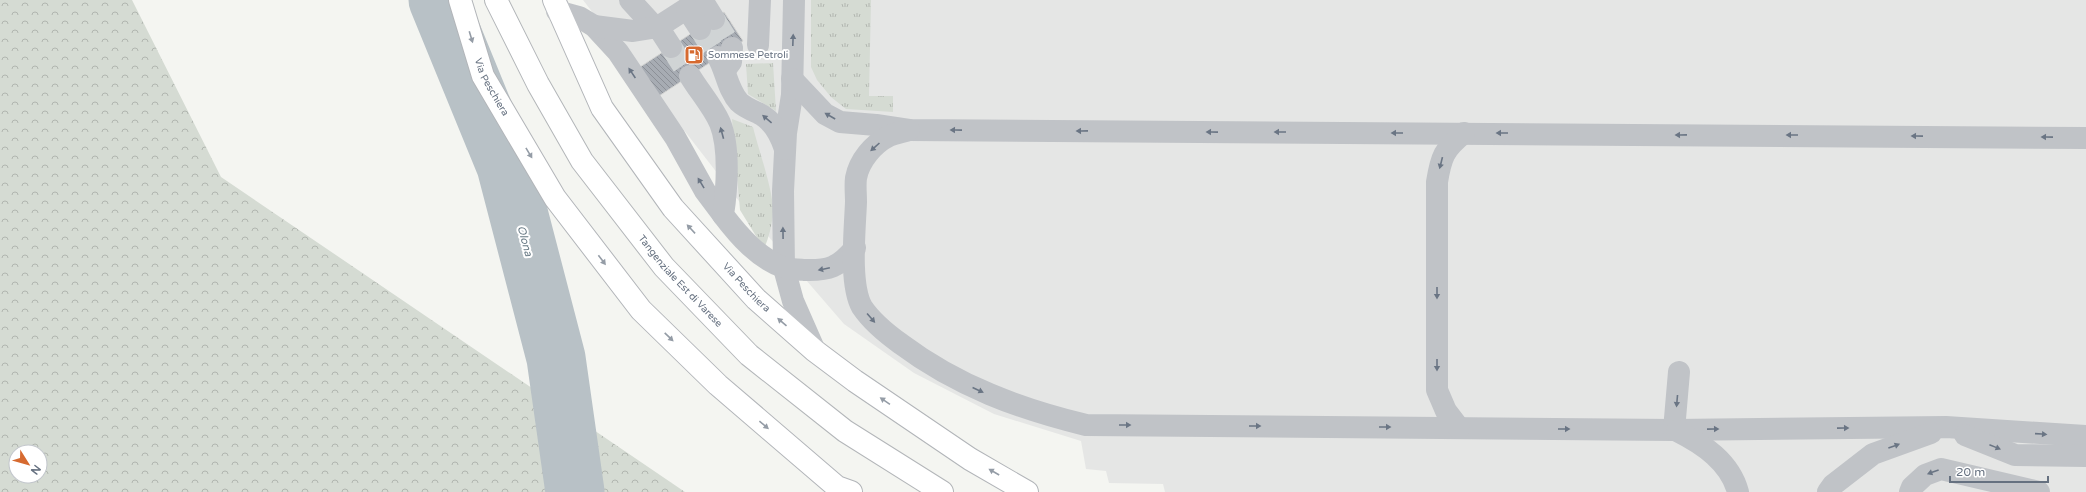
<svg xmlns="http://www.w3.org/2000/svg" width="2086" height="492" viewBox="0 0 2086 492" font-family="'Varela Round',sans-serif">
<style>
.built{fill:#e5e6e5}
.grass{fill:url(#grass-tufts)}
.forest{fill:url(#forest-crowns);fill-rule:evenodd}
.lines{fill:none;stroke-linecap:round;stroke-linejoin:round}
.river{stroke:#b8c1c6;stroke-width:59}
.building{fill:url(#building-back-hatch);stroke:#d6d6d4}
.minor-tunnel{stroke:#d0d4d5;stroke-width:22;stroke-dasharray:22 11;stroke-linecap:butt}
.major-casing{stroke:#b2b5b9;stroke-width:24}
.highway-casing{stroke:#b3b6b9;stroke-width:24}
.minor{stroke:#c0c3c7;stroke-width:22}
.major{stroke:#fff;stroke-width:22}
.highway{stroke:#fff;stroke-width:22}
.oneway{fill:#949ca6}
.oneway2{fill:#6a7584}
.labels{text-anchor:middle;dominant-baseline:central;stroke-width:4;stroke-linejoin:round;paint-order:stroke}
.poi-label{font-size:10px;fill:#667180;stroke:#fff;text-anchor:start}
.street-label{font-size:10px;fill:#667180;stroke:#fff}
.water-label{font-size:11px;font-style:italic;fill:#677984;stroke:#fff}
</style>
<defs>
<pattern id="grass-tufts" width="24" height="20" patternUnits="userSpaceOnUse"><rect width="24" height="20" fill="#d5dbd3"/><path d="M3 7l-1-3M5 7V3M7 7l1-3M15 17l-1-3M17 17v-4M19 17l1-3" fill="none" stroke="#b1b6b0"/></pattern>
<pattern id="forest-crowns" width="20" height="18" patternUnits="userSpaceOnUse"><rect width="20" height="18" fill="#d5dbd3"/><path d="M2 6a3 3 0 1 1 6 0M12 15a3 3 0 1 1 6 0" fill="none" stroke="#b1b6b0"/></pattern>
<pattern id="building-back-hatch" width="6" height="6" patternUnits="userSpaceOnUse"><rect width="6" height="6" fill="#a7acb3"/><path d="M-1 5l2 2M0 0l6 6M5-1l2 2" fill="none" stroke="#8c9097"/></pattern>
</defs>
<rect width="100%" height="100%" fill="#f4f5f1"/>
<path class="built" d="M583,0H2086V492H1165L1163,484L1109,483L1106,471L1086,469L1081,441L994,414L914,373L844,324L749,214Z"/>
<g class="grass">
<path d="M811,0H871L869,96H893V112L846,109L831,97L817,80L811,67Z"/>
<path d="M773,63L776,111L748,94L746,64Z"/>
<path d="M732,119L753,127C758,148 774,193 773,212C772,225 769,237 764,249L740,210Z"/>
</g>
<path class="forest" d="M0,0H132L221,177L685,492H0ZM16,452H40V476H16Z"/>
<g class="lines">
<path class="river" d="M438,0L506,166L556,358L575,492"/>
</g>
<path class="building" d="M724,12L743,41L659,96L640,67Z"/>
<g class="lines">
<g class="minor-tunnel">
<path d="M714,19L732,48"/>
<path d="M700,29L718,57"/>
<path d="M671,47L690,76"/>
</g>
<g class="major-casing">
<g id="major">
<path id="s1" d="M460,0L483,76L555,198L641,310L718,385L837,487L851,492"/>
<path id="s2" d="M554,0L602,108L673,208L756,299L815,351L855,381L970,459L1027,492"/>
</g>
</g>
<g class="highway-casing">
<g id="highway">
<path id="s3" d="M496,0L538,84L582,161L664,267L749,355L845,431L942,492"/>
</g>
</g>
<g class="minor">
<path d="M630,0L650,22L658,27L700,0"/>
<path d="M702,0L714,19"/>
<path d="M794,0L792,95L786,133L783,191L784,268L793,301L815,351"/>
<path d="M687,9L700,29"/>
<path d="M557,11L579,17L594,26L618,52L675,137L705,191L723,215"/>
<path d="M594,26L633,31L658,27L671,47"/>
<path d="M758,45L760,0"/>
<path d="M718,57C726,71 728,90 739,102C744,107 751,110 758,113C773,120 780,134 785,149"/>
<path d="M725,70L731,62L732,48"/>
<path d="M690,76C699,91 713,107 720,123C730,148 727,189 723,215C739,236 758,258 783,267C789,270 798,269 804,270C829,271 839,267 855,248"/>
<path d="M792,79L825,114L840,122L876,125L909,130L2086,138"/>
<path d="M909,130C903,132 895,133 889,136C873,144 859,161 856,178C855,185 856,194 856,202C855,229 849,284 862,307C872,322 887,334 901,344C957,386 1020,409 1086,425L1674,430L1946,427L2086,436"/>
<path d="M1459,428L1446,411L1437,390V182C1441,157 1444,149 1464,133"/>
<path d="M1674,430L1679,372"/>
<path d="M1677,431C1703,444 1730,462 1738,492"/>
<path d="M1965,435L2015,455L2086,456"/>
<path d="M1828,492L1833,485L1873,454L1931,433"/>
<path d="M1910,492L1912,487L1925,475L1941,469L2039,492"/>
</g>
<use href="#major" class="major"/>
<use href="#highway" class="highway"/>
</g>
<defs><path id="oneway-solid" d="M-6-.8H1V-3.2L6.5 0L1 3.2V.8H-6Z"/></defs>
<g class="oneway">
<use href="#oneway-solid" transform="translate(471 37) rotate(73)"/>
<use href="#oneway-solid" transform="translate(529 153) rotate(59)"/>
<use href="#oneway-solid" transform="translate(691 229) rotate(-133)"/>
<use href="#oneway-solid" transform="translate(602 260) rotate(53)"/>
<use href="#oneway-solid" transform="translate(782 322) rotate(-139)"/>
<use href="#oneway-solid" transform="translate(669 337) rotate(44)"/>
<use href="#oneway-solid" transform="translate(885 401) rotate(-146)"/>
<use href="#oneway-solid" transform="translate(764 425) rotate(40)"/>
<use href="#oneway-solid" transform="translate(994 472) rotate(-150)"/>
</g>
<g class="oneway2">
<use href="#oneway-solid" transform="translate(793 40) rotate(-88)"/>
<use href="#oneway-solid" transform="translate(632 73) rotate(-124)"/>
<use href="#oneway-solid" transform="translate(830 116) rotate(-150)"/>
<use href="#oneway-solid" transform="translate(767 119) rotate(-140)"/>
<use href="#oneway-solid" transform="translate(956 130) rotate(-179)"/>
<use href="#oneway-solid" transform="translate(1082 131) rotate(179)"/>
<use href="#oneway-solid" transform="translate(1212 132) rotate(-179)"/>
<use href="#oneway-solid" transform="translate(1280 132) rotate(-180)"/>
<use href="#oneway-solid" transform="translate(722 133) rotate(-105)"/>
<use href="#oneway-solid" transform="translate(1397 133) rotate(-180)"/>
<use href="#oneway-solid" transform="translate(1502 133) rotate(-180)"/>
<use href="#oneway-solid" transform="translate(1681 135) rotate(179)"/>
<use href="#oneway-solid" transform="translate(1792 135) rotate(-180)"/>
<use href="#oneway-solid" transform="translate(1917 136) rotate(-179)"/>
<use href="#oneway-solid" transform="translate(2047 137) rotate(-179)"/>
<use href="#oneway-solid" transform="translate(875 147) rotate(138)"/>
<use href="#oneway-solid" transform="translate(1441 163) rotate(104)"/>
<use href="#oneway-solid" transform="translate(701 183) rotate(-121)"/>
<use href="#oneway-solid" transform="translate(783 233) rotate(-91)"/>
<use href="#oneway-solid" transform="translate(824 269) rotate(168)"/>
<use href="#oneway-solid" transform="translate(1437 293) rotate(90)"/>
<use href="#oneway-solid" transform="translate(871 318) rotate(49)"/>
<use href="#oneway-solid" transform="translate(1437 365) rotate(90)"/>
<use href="#oneway-solid" transform="translate(978 390) rotate(25)"/>
<use href="#oneway-solid" transform="translate(1677 401) rotate(95)"/>
<use href="#oneway-solid" transform="translate(1125 425)"/>
<use href="#oneway-solid" transform="translate(1255 426)"/>
<use href="#oneway-solid" transform="translate(1385 427)"/>
<use href="#oneway-solid" transform="translate(1843 428) rotate(-1)"/>
<use href="#oneway-solid" transform="translate(1564 429)"/>
<use href="#oneway-solid" transform="translate(1713 429) rotate(-1)"/>
<use href="#oneway-solid" transform="translate(2041 434) rotate(4)"/>
<use href="#oneway-solid" transform="translate(1894 446) rotate(-20)"/>
<use href="#oneway-solid" transform="translate(1995 447) rotate(22)"/>
<use href="#oneway-solid" transform="translate(1933 472) rotate(160)"/>
</g>
<defs>
<g id="fuel-square" transform="scale(1)"><rect x="-9" y="-9" width="18" height="18" rx="4" fill="#d66a30" stroke="#fff"/><path d="M-5.5-6h7V0h2V4h1.3V-2.5L3-4.5l.8-.8L6-3V5H2.5V1h-1V6h-7ZM-4.2-4.7v3.2H.2V-4.7Z" fill="#fff"/></g>
</defs>
<g fill-rule="evenodd">
<use href="#fuel-square" x="694" y="55"/>
</g>
<g class="labels">
<g class="poi-label">
<text x="708" y="55">Sommese Petroli</text>
</g>
<g class="street-label">
<text stroke="none"><textPath href="#s1" startOffset="93">Via Peschiera</textPath></text>
<text stroke="none"><textPath href="#s3" startOffset="338">Tangenziale Est di Varese</textPath></text>
<text stroke="none"><textPath href="#s2" startOffset="349">Via Peschiera</textPath></text>
</g>
<g class="water-label">
<text transform="translate(525 241) rotate(75)">Olona</text>
</g>
</g>
<g transform="translate(28 464) rotate(127)"><circle r="19" fill="#ffffff" stroke="#c2c6cc"/>
<path d="M0-3L7 15L0 10L-7 15Z" fill="#d66a30"/>
<text y="-6" font-size="11" font-weight="bold" text-anchor="middle" fill="#667180">N</text>
</g>
<path d="M1950 476v6h98v-6" fill="none" stroke="#667180" stroke-width="2"/>
<text x="1956" y="476" font-size="12" fill="#667180" stroke="#ffffff" stroke-width="3" paint-order="stroke">20 m</text>
</svg>
